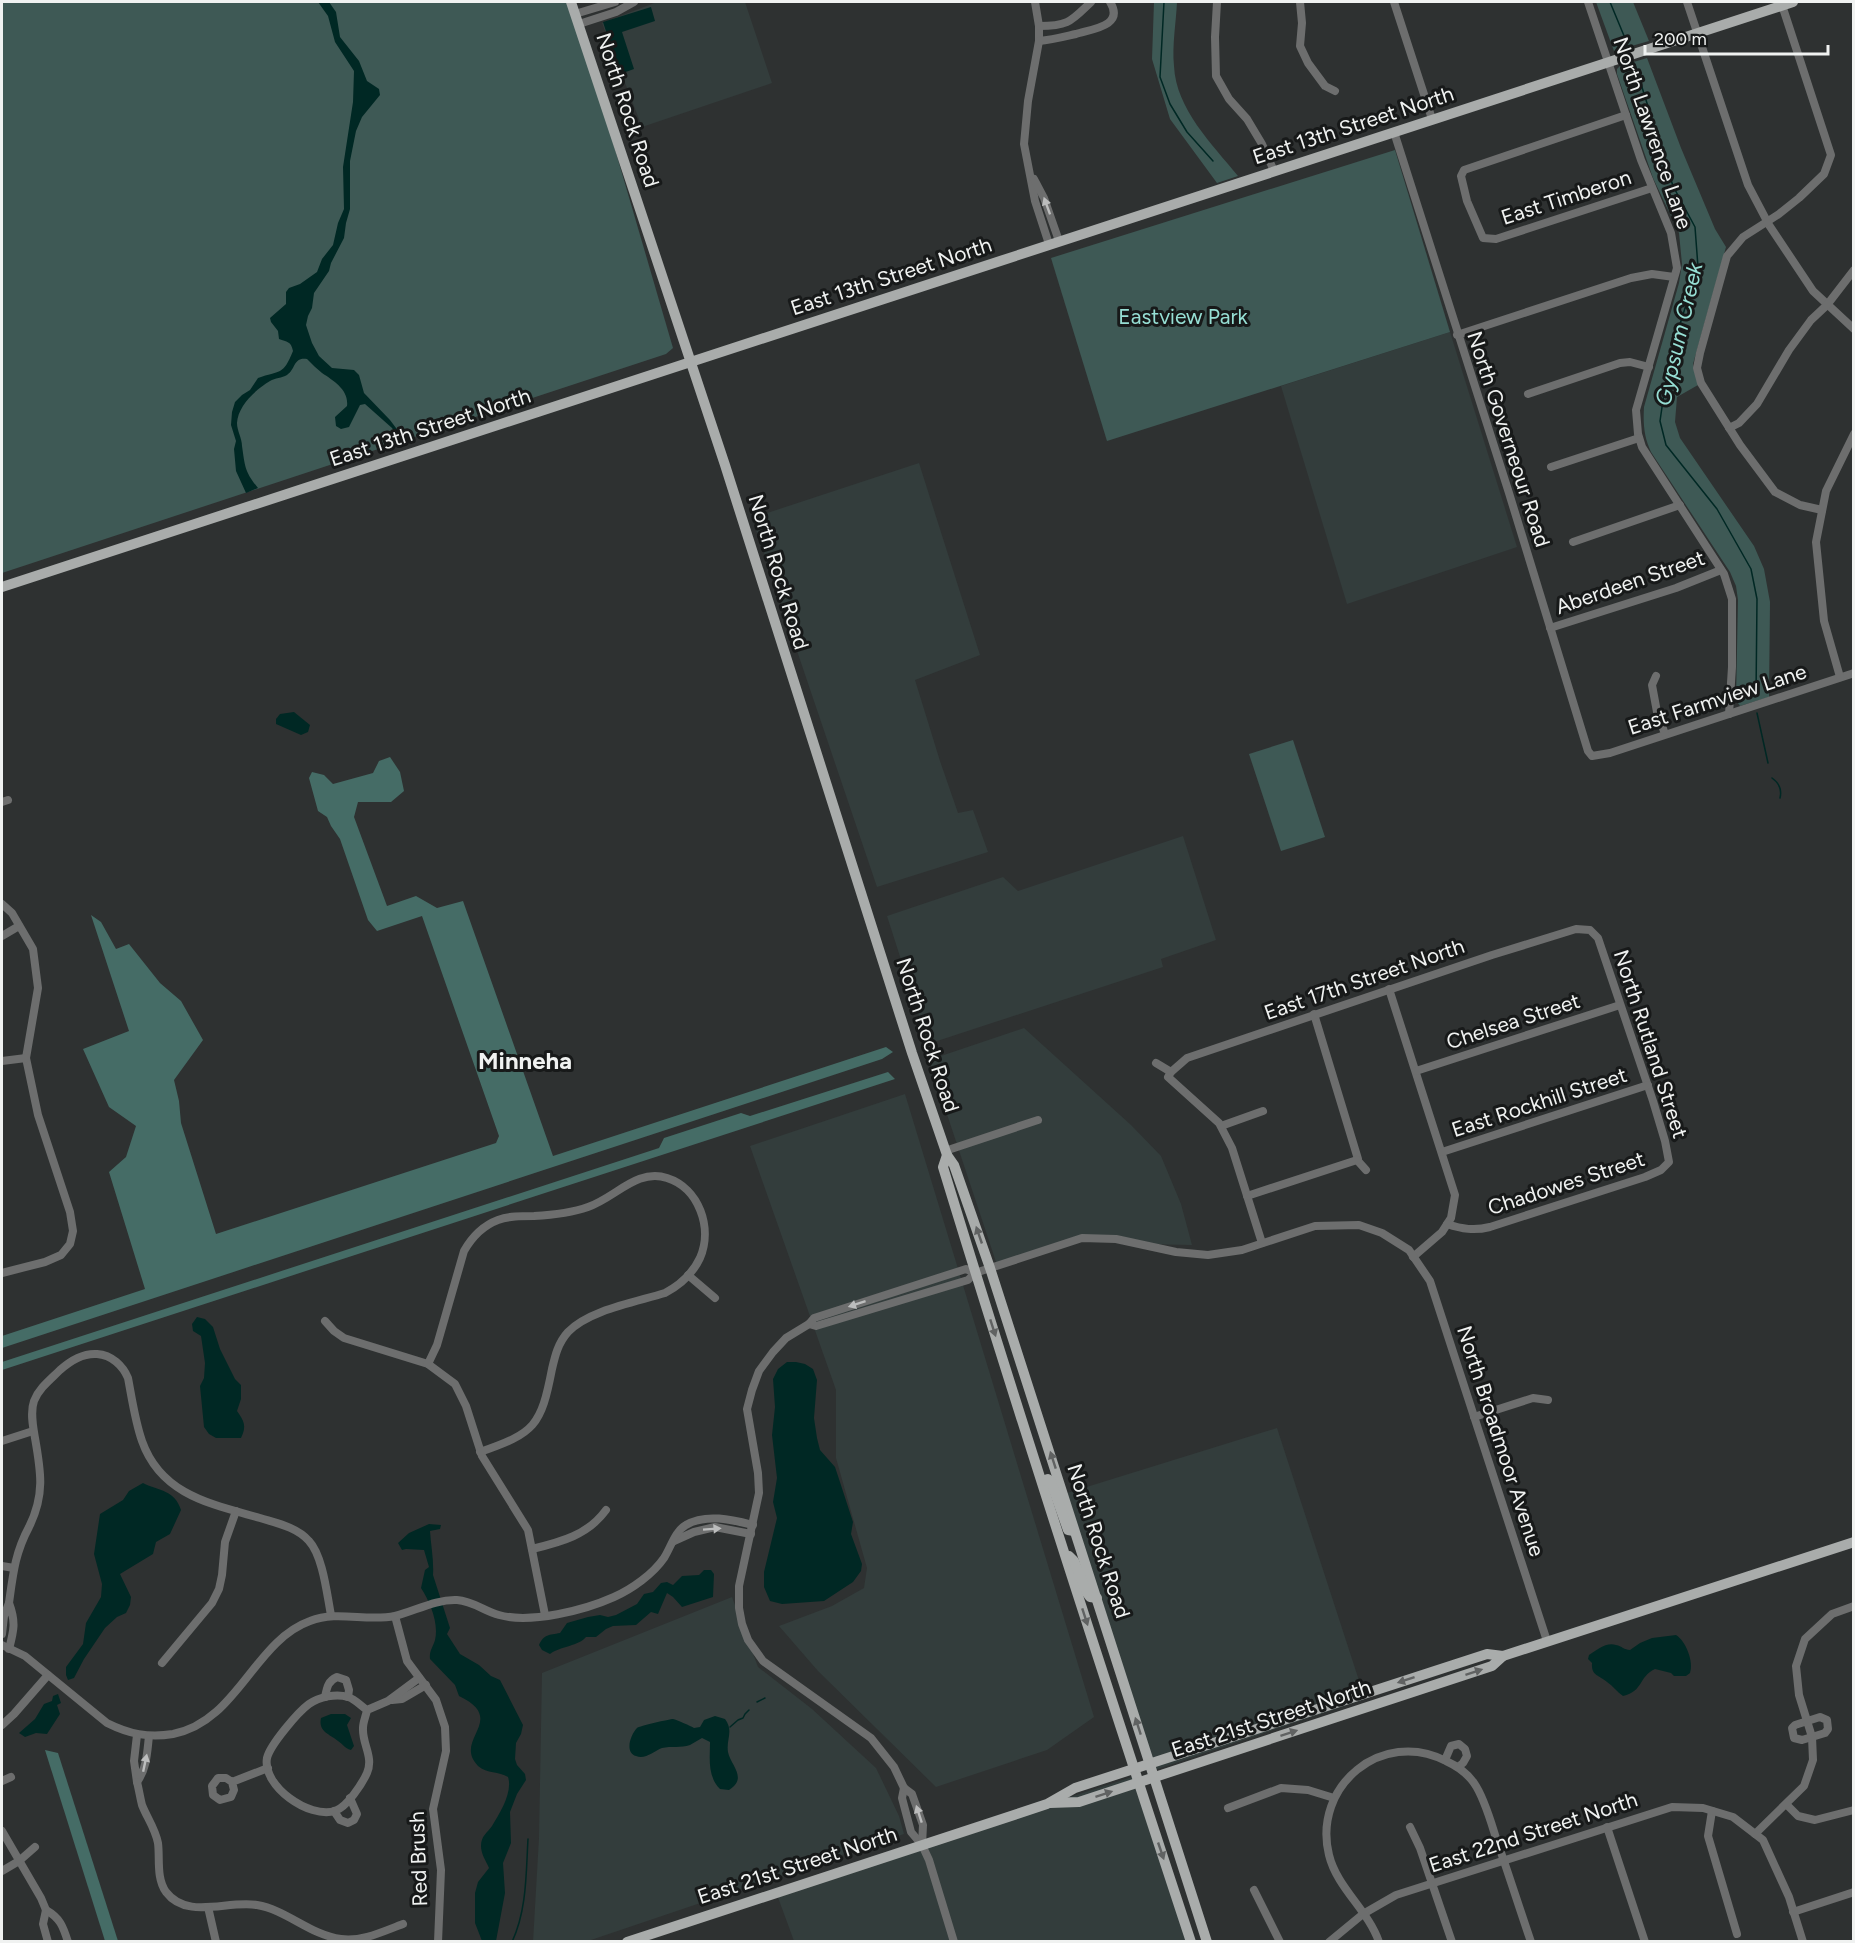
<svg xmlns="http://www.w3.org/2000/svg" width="1855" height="1943" viewBox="0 0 1855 1943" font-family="Figtree,sans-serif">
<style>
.built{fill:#333d3c}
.green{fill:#3e5955}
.forest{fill:#456c66}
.water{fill:#002824}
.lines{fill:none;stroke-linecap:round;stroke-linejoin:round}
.stream{stroke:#002824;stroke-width:1.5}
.minor{stroke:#6d6e6e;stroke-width:8}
.major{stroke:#a9acab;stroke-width:10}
.oneway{fill:#bcbdbd}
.oneway2{fill:#606262}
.labels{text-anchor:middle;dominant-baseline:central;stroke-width:6;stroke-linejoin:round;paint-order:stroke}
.street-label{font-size:21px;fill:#f0f2f1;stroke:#171919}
.park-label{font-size:21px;fill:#96dfd4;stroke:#171919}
.water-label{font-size:22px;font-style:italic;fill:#97e0d5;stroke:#171919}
.quarter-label{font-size:24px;font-weight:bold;fill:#f0f2f1;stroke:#171919}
</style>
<rect width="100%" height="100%" fill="#2e3131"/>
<g class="built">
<path d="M657,2H745L772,83L642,127L602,23Z"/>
<path d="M1450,332L1517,547L1347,604L1281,386Z"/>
<path d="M919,463L980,655L915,680L940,761L958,813L973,810L988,852L877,887L752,518Z"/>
<path d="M1183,836L1216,940L1161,959L1163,967L928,1044L887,916L1003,877L1018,891Z"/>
<path d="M1024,1028L1131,1125L1161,1156L1181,1204L1192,1245L1140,1244L1082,1238L997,1265L929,1060Z"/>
<path d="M905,1094L1094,1717L1047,1750L936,1787L818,1671L779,1626L832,1606L864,1588L867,1568L836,1458V1390L750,1146Z"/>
<path d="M1277,1428L1365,1699L1152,1771L1064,1494Z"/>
<path d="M732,1597L758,1667L812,1709L876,1768L899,1816L904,1834L588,1941L533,1942L539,1838L542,1673Z"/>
<path d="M1135,1776L1190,1941H794L776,1892Z"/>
</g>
<g class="green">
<path d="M2,2H572L673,348L666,354L2,573Z"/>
<path d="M1154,2H1177C1176,23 1172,45 1174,66C1176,109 1212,144 1238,176L1217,183L1170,119L1152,59Z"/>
<path d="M1596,2H1633L1649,41L1614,51Z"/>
<path d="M1647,58L1681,148L1715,229L1726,247L1693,364L1698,385L1677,397L1675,422L1680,438L1754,546L1764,569L1770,602L1769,697L1740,706L1736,700L1738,600L1736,586L1730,572L1651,452C1644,437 1643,424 1644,407L1679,283L1682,264L1679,233L1653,178L1617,74V69L1620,66Z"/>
<path d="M1395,150L1450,332L1107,441L1051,258Z"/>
<path d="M1293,740L1325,837L1281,851L1249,754Z"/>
</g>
<g class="forest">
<path d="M390,757L400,772L404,791L391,802H358L354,817L387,906L416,896L437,908L463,901L553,1156L886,1047L893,1052L882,1059L2,1348V1336L145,1289L109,1172L126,1157L136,1126L109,1107L83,1049L129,1031L91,915L101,922L116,949L129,944L160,983L181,1001L203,1040L174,1080L179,1101L181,1123L216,1234L496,1143L499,1136L422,916L377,931L368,920L340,839L331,826L327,817L318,811L309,778L312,772L324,775L333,784L373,773L379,761Z"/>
<path d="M888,1072L895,1079L2,1370V1362L659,1148L664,1138L741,1113L750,1116Z"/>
<path d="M45,1750L58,1753L118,1941H105Z"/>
</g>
<g class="water">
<path d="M318,2H329L336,12L340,37L359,61L367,81L379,89L380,95L362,117L356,131L350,161V209L346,223L344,238L331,263L329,271L314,293L312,308L308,316L306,325L312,343L319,356L332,368L354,370L359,375L364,393L390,420L405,440L401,443L392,428L365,404L360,405L349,427L341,429L336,426L335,417L347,406C349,390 334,381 322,373C317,369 312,364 307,359C293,357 296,369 287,375C282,378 275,378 270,381C255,390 238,406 237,423C237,431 242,438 242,446C245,467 245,472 258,488L246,493L236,471L234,449L236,441L231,425L232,412L235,402L242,395L250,390L258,378C280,370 283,376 293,351C291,341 287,342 279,339L278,331L271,322L270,318L286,304V292L289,288L300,284L317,272L322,259L333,245L338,223L344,209L343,167L353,102L354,71L335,42L328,16Z"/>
<path d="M651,7L655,21L622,32L634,69L620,74L603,22Z"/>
<path d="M294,712L310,725L308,732L301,735L276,724V719L280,714Z"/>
<path d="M197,1317L205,1319L213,1327L220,1349L235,1379L241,1385V1399L237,1411C244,1421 247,1426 241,1438H216L209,1434L204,1427L200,1386L204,1378L205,1363L201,1336L193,1331L192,1324Z"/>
<path d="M787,1362H796L805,1364L813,1369L817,1380L814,1418L817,1438L820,1450L835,1467L838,1476L853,1522L851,1534L862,1564L861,1571L853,1582L824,1601L782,1604L770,1601L764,1587V1572L777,1518L773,1502L777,1478L772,1435L775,1407L773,1379L778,1369Z"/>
<path d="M143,1483C159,1491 175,1490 181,1510L170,1534L156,1542L153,1554L120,1574L131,1597L130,1605L126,1613L117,1617L105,1628L84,1659L74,1678L68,1680L66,1675V1667L83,1644L86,1623L101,1597L102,1584L94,1554L100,1514L123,1500L129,1491Z"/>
<path d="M429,1524L441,1525L440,1529L430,1531C431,1546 434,1561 433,1575L450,1628L447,1634L460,1654L479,1665L491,1676L500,1680L523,1725L521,1734L516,1743L515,1759L517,1765L525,1774L526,1780L517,1794L510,1812L511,1843L503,1863L505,1893L496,1941H482L475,1923V1893L478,1882L489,1868C486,1861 481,1854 481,1846C481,1836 487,1833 492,1826C500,1813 513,1792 508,1777C499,1771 487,1774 478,1766C452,1739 509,1720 459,1696L455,1685L430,1659C429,1651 433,1647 435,1640C439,1623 430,1602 421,1588L425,1570L429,1567L424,1550L406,1549L402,1550L398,1543L409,1533Z"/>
<path d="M704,1570H711L714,1574L713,1597L682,1607L673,1597L667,1593L658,1614L651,1612L636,1625L613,1626L606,1629L596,1637H586C579,1646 561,1646 550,1654L542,1650L539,1645C544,1634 549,1635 560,1633L567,1623L588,1617L600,1615L608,1617L616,1615L637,1604L644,1594L653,1592L661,1583L667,1582L673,1585L682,1576L699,1575Z"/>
<path d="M1676,1635C1686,1641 1694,1662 1690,1673L1686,1676H1674L1671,1673L1655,1669C1638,1677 1644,1691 1623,1696C1617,1692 1613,1686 1607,1682C1599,1675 1591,1676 1592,1663L1588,1659L1589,1655C1597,1650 1606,1642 1616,1645C1622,1646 1624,1650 1630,1650L1640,1643L1652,1638Z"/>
<path d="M58,1694L61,1703L57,1705L60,1714L47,1734L36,1733L25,1737L19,1733L35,1719L44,1704L52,1701L53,1696Z"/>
<path d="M331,1714H345L351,1718L347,1725L354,1746L351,1750C344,1748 344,1745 338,1741C330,1734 318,1732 321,1718Z"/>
<path d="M715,1716L725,1719C734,1731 726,1739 728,1752C731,1766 748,1778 729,1790L720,1789C707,1776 710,1758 710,1742L702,1738C698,1740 694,1743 690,1745C681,1748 671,1746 662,1748C654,1751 645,1760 636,1756C624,1752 631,1734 637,1728C639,1726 670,1719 673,1719C677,1720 691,1726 694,1728L700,1727L704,1720Z"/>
</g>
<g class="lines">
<g class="stream">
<path d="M1164,2L1160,77L1170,104L1187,132L1213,161"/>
<path d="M1610,2L1627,43"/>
<path d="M1635,65L1673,186L1695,227L1698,267L1669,359L1660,421L1666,445L1717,509L1751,569L1757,599L1756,695"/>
<path d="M1757,713L1768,763"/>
<path d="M1772,778C1779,783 1782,790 1780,798"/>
<path d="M757,1702L765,1698"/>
<path d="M730,1727L738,1720L743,1718L745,1714L749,1710"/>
<path d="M512,1942C527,1910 526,1873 528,1839"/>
</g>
<g class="minor">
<path d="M1035,2L1039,26V41L1028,101L1024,144L1035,201L1049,244"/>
<path d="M1217,2L1215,37L1216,76L1229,99L1247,119L1262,144L1274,171"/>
<path d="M1300,2L1302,23L1300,46L1308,63L1325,86L1335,91"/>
<path d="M1394,2L1432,119"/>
<path d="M1588,2L1641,160L1671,233L1677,268L1636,410L1638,434L1642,447L1724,574L1732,599V667L1729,714"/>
<path d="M1687,2L1748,185L1769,225L1813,291L1854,329"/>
<path d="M1781,2L1831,155L1824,174L1799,198L1779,214L1743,237L1727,256L1700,353L1697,368L1701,383L1740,445L1775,492L1800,505L1822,510"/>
<path d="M575,14L615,2"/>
<path d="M579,24L616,12L634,2"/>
<path d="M1039,26C1069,26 1071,21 1091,2"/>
<path d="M1039,41C1052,40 1063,37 1076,34C1092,29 1125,26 1110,2"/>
<path d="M1626,115L1464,170L1461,176L1467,201L1483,238L1496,239L1652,188"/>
<path d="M1394,132L1509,493L1588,751L1592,756L1610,753L1854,673"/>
<path d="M1034,179L1044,198L1059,241"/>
<path d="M1457,335L1631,278L1652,274L1674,277"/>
<path d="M1528,394L1620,363L1630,362L1649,367"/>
<path d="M1729,428L1739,423L1757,404L1789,350L1811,320L1827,305L1854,270"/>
<path d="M1551,467L1639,438"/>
<path d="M1573,542L1680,505"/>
<path d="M1550,628L1676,588L1721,570"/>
<path d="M1656,676L1652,685L1657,712L1665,734"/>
<path d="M1840,677L1824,621L1816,542L1826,491L1854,434"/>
<path d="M2,802L8,800"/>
<path d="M2,904L12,913L33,949L38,988L26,1058L38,1115L70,1212L73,1231L70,1244L61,1255L45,1262L2,1273"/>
<path d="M2,936L19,926"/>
<path d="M1389,989L1455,1195L1451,1218L1442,1232L1413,1257"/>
<path d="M1314,1014L1358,1159L1357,1160"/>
<path d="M2,1061L26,1058"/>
<path d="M1156,1063L1171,1072L1187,1058L1492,955L1576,929L1590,930L1598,938L1653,1101L1665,1141L1669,1162L1661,1170L1645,1177L1490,1227C1474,1231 1462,1229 1447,1224"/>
<path d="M1416,1071L1620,1005"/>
<path d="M1171,1072L1168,1077L1219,1123L1232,1148L1262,1243"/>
<path d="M1221,1126L1263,1111"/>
<path d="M945,1151L1038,1120"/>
<path d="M1442,1152L1648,1085"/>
<path d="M1357,1160L1366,1170"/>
<path d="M1247,1196L1357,1160"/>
<path d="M688,1275L715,1298"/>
<path d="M325,1321L334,1331L344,1338L428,1364L455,1384L466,1406L482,1456L528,1530L545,1615"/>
<path d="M809,1324L816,1326L968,1280L975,1273L1082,1238L1116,1239L1176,1252L1208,1255L1242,1250L1315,1226L1359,1225L1382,1233L1409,1250L1430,1281L1547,1641"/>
<path d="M428,1364L437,1345L464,1251C472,1237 482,1226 498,1220C509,1216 521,1216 534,1216C552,1215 571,1213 588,1207C615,1198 637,1168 667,1178C699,1188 713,1228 700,1258C693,1273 680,1285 665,1293C636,1302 589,1310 568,1332C558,1343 555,1356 552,1369C541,1426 535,1433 480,1452"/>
<path d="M1474,1417L1533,1398L1548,1400"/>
<path d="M2,1441L33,1431"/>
<path d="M674,1541L694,1532L715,1527L751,1534"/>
<path d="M532,1549C561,1542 588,1535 606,1510"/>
<path d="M2,1566L14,1568"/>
<path d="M9,1603C13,1574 15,1553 29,1527C45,1495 41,1472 35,1438C33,1427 30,1412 34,1401C39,1388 51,1379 60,1370C70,1361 83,1353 97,1354C112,1355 123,1366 128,1378C132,1399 135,1421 142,1441C161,1495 211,1504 260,1518C276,1523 297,1527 309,1541C323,1556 327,1595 331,1615"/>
<path d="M395,1616L407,1661L436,1700L445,1727L446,1751L433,1809L441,1870L438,1942"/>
<path d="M2,1634L4,1616L9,1603C16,1622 14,1630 9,1649"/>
<path d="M2,1645L25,1656L107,1723C129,1734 148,1738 173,1734C237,1722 254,1641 310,1621C338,1610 366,1622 395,1616C415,1611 436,1599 457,1600C473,1601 484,1611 499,1615C531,1624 585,1610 614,1597C632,1589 653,1574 664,1558C671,1547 675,1531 686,1525C706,1513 733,1520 753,1525"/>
<path d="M162,1663L212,1603L219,1589L222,1575L225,1542L236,1511"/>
<path d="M325,1697C327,1687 328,1681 337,1677L346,1680L349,1690L348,1697"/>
<path d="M392,1700L402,1699L426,1685"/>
<path d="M367,1710C366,1716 363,1722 363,1728C362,1744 374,1757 367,1773C362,1784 347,1807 335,1811C309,1819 262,1786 267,1758C270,1745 298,1712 309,1704C319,1697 336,1693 348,1697C355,1699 361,1706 367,1710L388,1701L419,1678"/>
<path d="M1820,1717L1827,1720L1828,1729L1825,1733L1802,1740L1794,1738L1792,1728L1795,1725Z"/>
<path d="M2,1725L14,1714L48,1675"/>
<path d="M137,1735L134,1761L137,1782C147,1768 147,1753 149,1736"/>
<path d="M1445,1760L1451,1746L1459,1744L1465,1749L1467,1756L1463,1763L1458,1767"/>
<path d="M2,1781L11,1777"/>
<path d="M137,1782C139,1790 140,1797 142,1805C147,1818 155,1828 158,1843C160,1858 156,1878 166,1892C187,1920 227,1900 257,1905C287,1910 310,1935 341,1939C362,1942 384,1931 403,1924"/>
<path d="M232,1782L234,1790L231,1797L220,1800L213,1795L212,1786L218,1778H226L232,1782L268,1768"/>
<path d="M904,1788L902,1798L911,1832L922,1845L929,1860L954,1942"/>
<path d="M1787,1805L1798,1816L1815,1820L1854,1810"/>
<path d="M1228,1808L1281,1788L1308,1790L1334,1798"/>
<path d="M334,1811L340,1820L348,1823L354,1820L357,1814L350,1798"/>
<path d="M1712,1811L1708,1836L1737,1934"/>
<path d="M1410,1827L1420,1848L1452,1942"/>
<path d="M1607,1827L1645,1942"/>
<path d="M2,1831L41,1898L46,1910L43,1924L48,1942"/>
<path d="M1755,1834L1804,1786L1813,1760L1812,1737L1799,1695L1796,1666L1805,1639L1832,1614L1854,1606"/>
<path d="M922,1845L923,1825L912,1794L904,1788L894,1767L871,1738L763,1661L748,1640L742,1624L739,1608V1586L759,1493L758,1473L747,1409L752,1390L759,1371L773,1352L786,1338L809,1324L814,1318L966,1269L975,1273"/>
<path d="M2,1871L19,1861L35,1847"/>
<path d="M1254,1890L1280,1942"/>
<path d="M208,1907L216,1942"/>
<path d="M46,1910C60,1918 63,1926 68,1942"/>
<path d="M1793,1912L1854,1892"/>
<path d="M1329,1942L1363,1914L1396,1895L1672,1807L1703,1808L1733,1817L1763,1840L1789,1897L1803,1942"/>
<path d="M1379,1942C1368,1910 1337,1888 1329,1855C1312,1786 1382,1728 1446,1761C1457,1766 1467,1773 1474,1783C1484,1797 1491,1822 1496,1838C1508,1872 1519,1907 1531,1942"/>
</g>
<g class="major">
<path d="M571,2L725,465L912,1053L947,1155L954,1165L990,1268L1207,1942"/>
<path d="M2,587L1793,2"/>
<path d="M947,1155L943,1167C1022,1426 1106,1684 1191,1942"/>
<path d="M1042,1481L1048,1479L1051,1482L1068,1530L1074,1531"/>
<path d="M1069,1556L1074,1561L1087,1593L1090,1597L1097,1598"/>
<path d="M1050,1803L1079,1802L1492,1666L1503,1656"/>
<path d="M627,1942L1017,1814L1047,1804L1075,1788L1487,1654L1503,1656L1854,1542"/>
</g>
</g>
<defs><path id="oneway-solid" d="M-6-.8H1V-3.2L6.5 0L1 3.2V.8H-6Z" transform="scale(1.5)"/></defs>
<g class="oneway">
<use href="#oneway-solid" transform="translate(1047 206) rotate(-110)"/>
<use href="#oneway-solid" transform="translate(857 1304) rotate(162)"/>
<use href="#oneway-solid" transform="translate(712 1529) rotate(-4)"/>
<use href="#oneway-solid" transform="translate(145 1763) rotate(-78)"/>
<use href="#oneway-solid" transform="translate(919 1814) rotate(-108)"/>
</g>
<g class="oneway2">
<use href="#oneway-solid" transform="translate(979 1235) rotate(-109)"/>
<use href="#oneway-solid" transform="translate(993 1328) rotate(72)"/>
<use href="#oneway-solid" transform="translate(1053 1460) rotate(-108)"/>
<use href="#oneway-solid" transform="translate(1085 1617) rotate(72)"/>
<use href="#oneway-solid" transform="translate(1474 1672) rotate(-18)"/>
<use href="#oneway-solid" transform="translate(1406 1680) rotate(162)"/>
<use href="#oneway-solid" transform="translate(1138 1726) rotate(-108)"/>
<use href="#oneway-solid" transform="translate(1289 1733) rotate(-18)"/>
<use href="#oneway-solid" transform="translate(1104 1794) rotate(-18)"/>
<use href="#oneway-solid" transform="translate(1161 1851) rotate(71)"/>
</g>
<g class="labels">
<g class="street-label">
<text transform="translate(628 110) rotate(72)">North Rock Road</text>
<text transform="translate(1353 125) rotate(-18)">East 13th Street North</text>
<text transform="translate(1653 133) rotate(71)">North Lawrence Lane</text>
<text transform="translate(1566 197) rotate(-18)">East Timberon</text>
<text transform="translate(891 276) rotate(-18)">East 13th Street North</text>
<text transform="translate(430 427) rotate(-18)">East 13th Street North</text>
<text transform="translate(1509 439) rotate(72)">North Governeour Road</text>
<text transform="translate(779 572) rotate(73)">North Rock Road</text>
<text transform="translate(1630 582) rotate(-19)">Aberdeen Street</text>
<text transform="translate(1717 699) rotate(-18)">East Farmview Lane</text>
<text transform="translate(1364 979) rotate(-19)">East 17th Street North</text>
<text transform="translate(1513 1021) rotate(-18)">Chelsea Street</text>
<text transform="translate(928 1035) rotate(72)">North Rock Road</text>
<text transform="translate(1651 1044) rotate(72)">North Rutland Street</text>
<text transform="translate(1539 1102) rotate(-18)">East Rockhill Street</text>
<text transform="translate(1566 1183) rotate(-18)">Chadowes Street</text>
<text transform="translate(1501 1441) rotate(72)">North Broadmoor Avenue</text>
<text transform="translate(1099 1541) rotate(72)">North Rock Road</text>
<text transform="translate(1271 1718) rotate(-18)">East 21st Street North</text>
<text transform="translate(1533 1832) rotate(-18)">East 22nd Street North</text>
<text transform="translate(418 1859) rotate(-92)">Red Brush</text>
<text transform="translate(797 1865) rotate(-18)">East 21st Street North</text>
</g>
<g class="park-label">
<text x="1183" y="316">Eastview Park</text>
</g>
<g class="water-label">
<text transform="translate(1679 334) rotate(-77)">Gypsum Creek</text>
</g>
<g class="quarter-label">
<text x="525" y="1060">Minneha</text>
</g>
</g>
<rect width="1855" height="1943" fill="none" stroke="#f0f2f1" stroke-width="6"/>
<path d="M1645 45v9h183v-9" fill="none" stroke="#f0f2f1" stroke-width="3"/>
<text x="1654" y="45" font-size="18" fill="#f0f2f1" stroke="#171919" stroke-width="4.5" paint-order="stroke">200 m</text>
</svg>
